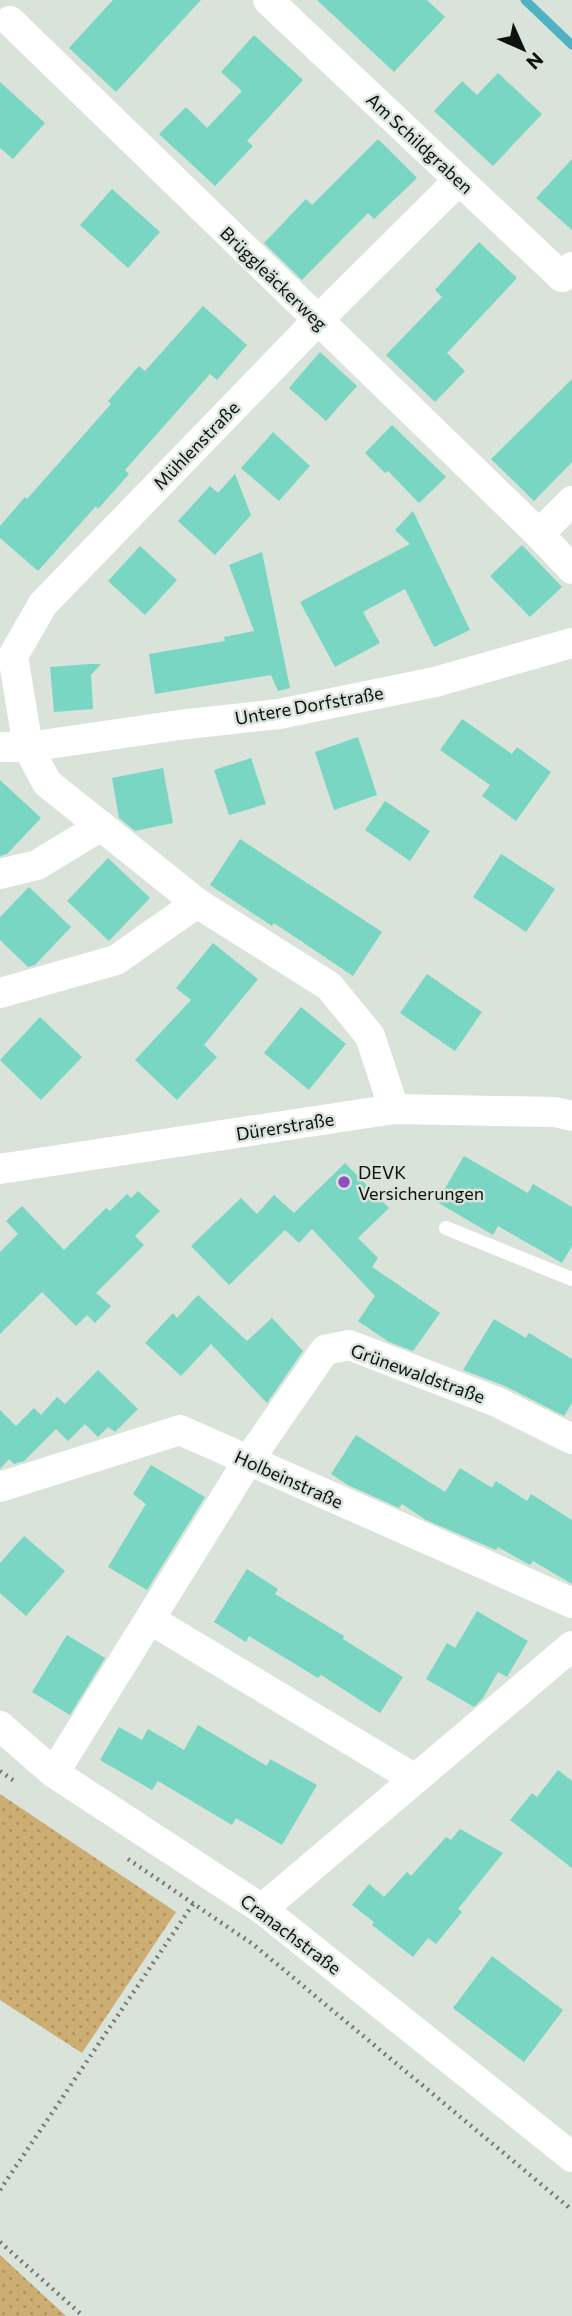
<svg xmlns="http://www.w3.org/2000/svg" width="572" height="2316" viewBox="0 0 572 2316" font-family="Commissioner,sans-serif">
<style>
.garden{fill:url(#garden-dots)}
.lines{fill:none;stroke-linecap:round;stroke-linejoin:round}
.stream{stroke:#4eb2c3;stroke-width:9}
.building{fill:#78d6c3}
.path{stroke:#737973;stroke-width:4.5;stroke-dasharray:2 5;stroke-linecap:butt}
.lane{stroke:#fff;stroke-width:14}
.street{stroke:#fff;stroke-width:30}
.poi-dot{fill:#8e4fc5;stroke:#d9e3da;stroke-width:2.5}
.labels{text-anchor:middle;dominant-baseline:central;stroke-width:5;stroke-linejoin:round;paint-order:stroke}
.street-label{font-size:18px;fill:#0e110e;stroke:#d9e3da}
.poi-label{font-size:18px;fill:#0e110e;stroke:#d9e3da;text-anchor:start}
</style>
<defs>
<pattern id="garden-dots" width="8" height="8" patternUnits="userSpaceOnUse" patternTransform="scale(1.75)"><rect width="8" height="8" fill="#ccad72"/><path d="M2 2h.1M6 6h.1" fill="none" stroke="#ae9462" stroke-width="1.8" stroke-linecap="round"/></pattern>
</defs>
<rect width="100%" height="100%" fill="#d9e3da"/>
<g class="garden">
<path d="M0,1794L176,1912L82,2053L0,2000Z"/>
<path d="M0,2255L66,2316H0Z"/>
</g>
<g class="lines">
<path class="stream" d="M525,0L572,45"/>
</g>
<g class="building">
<path d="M113,0H201L116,92L69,48Z"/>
<path d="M317,0H427L445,17L394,72Z"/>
<path d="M254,35L303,80L247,141L253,146L215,186L159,134L186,107L207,128L242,91L221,72Z"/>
<path d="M498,73L542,114L493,166L434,111L462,81L477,95Z"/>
<path d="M0,82L45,123L13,159L0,148Z"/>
<path d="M378,139L417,178L374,219L368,213L302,280L264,243L306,199L312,205Z"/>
<path d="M572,159V230L536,198Z"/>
<path d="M112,189L160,232L128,268L80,225Z"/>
<path d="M479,242L517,278L447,353L465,371L435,402L386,355L442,297L435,290Z"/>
<path d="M203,306L247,345L217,380L210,374L125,470L129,474L98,509L96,506L38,571L0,538V526L25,497L27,499L111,404L108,401L139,366L145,371Z"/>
<path d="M320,352L357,386L326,421L289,388Z"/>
<path d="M572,379V462L534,501L491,459Z"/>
<path d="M392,425L446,477L419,503L388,471L385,473L365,453Z"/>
<path d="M273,432L310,466L279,501L241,468Z"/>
<path d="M235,474L251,515L215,555L178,521L210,486L218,493Z"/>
<path d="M413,511L470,630L434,647L405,589L363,612L380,643L335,667L300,602L410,544L395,530Z"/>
<path d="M522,545L562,587L530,617L490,576Z"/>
<path d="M140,546L177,580L145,615L108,581Z"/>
<path d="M262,552L290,688L278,691L271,675L155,694L149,654L225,641L224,637L254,631L229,565Z"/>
<path d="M90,664H101L91,675L93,709L54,712L50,667Z"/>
<path d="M462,719L512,754L517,747L551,772L516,821L482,796L490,785L440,750Z"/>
<path d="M358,737L377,795L334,810L315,752Z"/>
<path d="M251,758L266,804L229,815L214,770Z"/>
<path d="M163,768L173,823L135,831L119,818L112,778Z"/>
<path d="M0,780L41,818L7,854L0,856Z"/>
<path d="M385,801L430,831L410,861L365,830Z"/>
<path d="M240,839L382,932L353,976L274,923L272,926L210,885Z"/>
<path d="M501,854L555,889L526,932L473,897Z"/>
<path d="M108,858L150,898L109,941L67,901Z"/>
<path d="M29,887L71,927L35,965L28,967L0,940V917Z"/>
<path d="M213,943L258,979L204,1045L217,1057L177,1100L135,1060L191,1000L176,988Z"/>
<path d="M427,974L482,1012L455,1051L400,1013Z"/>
<path d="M301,1007L346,1044L309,1090L264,1053Z"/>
<path d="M40,1017L82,1057L41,1100L0,1060Z"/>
<path d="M464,1156L528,1193L533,1184L572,1207V1246L562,1263L498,1226L493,1235L437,1202Z"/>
<path d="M345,1163L389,1208L358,1238L378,1258L372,1267L440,1313L413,1351L389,1342L358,1321L375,1296L312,1229L299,1243L285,1230L229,1285L191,1246L241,1198L257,1214L274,1195L294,1213Z"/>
<path d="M138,1191L160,1211L135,1236L144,1245L96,1293L111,1306L95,1323L87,1315L76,1326L42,1292L0,1334V1252L18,1234L6,1221L22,1206L64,1250L106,1208L110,1211L127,1194L131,1198Z"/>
<path d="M198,1295L247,1341L272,1318L303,1351L267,1403L211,1344L181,1376L145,1343L173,1313L177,1318Z"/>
<path d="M494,1319L526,1338L529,1333L572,1359V1403L564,1416L505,1386L463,1370Z"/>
<path d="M98,1370L138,1409L115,1432L108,1427L98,1437L85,1424L68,1441L56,1429L24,1461L14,1464L9,1459L0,1469V1410L23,1433L16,1426L34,1408L41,1415L57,1397L65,1404Z"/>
<path d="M356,1435L445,1492L460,1468L492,1488L496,1481L527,1501L531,1494L572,1520V1584L533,1561L530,1565L498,1547L496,1550L426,1520L402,1504L399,1508L348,1485L331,1474Z"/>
<path d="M151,1465L205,1497L147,1590L108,1567L146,1504L133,1494Z"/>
<path d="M24,1536L65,1571L26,1616L0,1593V1563Z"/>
<path d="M247,1569L278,1589L275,1594L344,1636L343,1639L403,1677L380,1713L321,1675L318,1678L249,1636L246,1642L214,1622Z"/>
<path d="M477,1611L528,1641L507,1677L498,1672L483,1698L474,1707L426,1679L447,1643L455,1648Z"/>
<path d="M67,1635L105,1658L70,1715L32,1692Z"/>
<path d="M198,1725L267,1766L270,1759L317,1785L282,1845L236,1818L232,1825L158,1781L152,1790L100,1760L119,1727L142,1740L148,1729L184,1750Z"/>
<path d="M558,1770L572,1781V1868L510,1820L532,1793L537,1797Z"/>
<path d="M460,1829L503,1853L458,1909L462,1912L436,1944L428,1938L413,1957L372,1925L374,1922L352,1905L369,1884L384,1897L407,1872L411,1876L446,1837L451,1840Z"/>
<path d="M492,1956L563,2010L524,2062L453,2008Z"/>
</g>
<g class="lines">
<g class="path">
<path d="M0,1771L17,1783"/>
<path d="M128,1859L254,1945L572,2210"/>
<path d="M0,2190L193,1904"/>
<path d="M0,2242L83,2316"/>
</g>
<path class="lane" d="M446,1228L572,1279"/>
<g class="street">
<path d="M268,0L562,277L572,267"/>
<path d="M10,21L539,534L572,569"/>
<path d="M539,534L572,501"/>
<path d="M0,747H28L179,725L279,714L435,682L572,643"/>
<path d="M101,826L197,903"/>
<path d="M0,874L37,865L101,826L47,783L28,747L13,656L43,604L318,320L459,180"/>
<path d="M0,993L116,960L197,903L329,986L370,1036L394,1109"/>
<path d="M0,1169L394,1109L555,1112L572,1116"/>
<path d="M0,1487L180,1430L572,1603"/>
<path d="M151,1620L415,1779"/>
<path d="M0,1726L54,1773L262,1909L572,2157"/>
<path d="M54,1773L248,1461L325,1350L349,1345L497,1402L572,1439"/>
<path d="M262,1909L572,1646"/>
</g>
</g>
<circle class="poi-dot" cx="344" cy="1182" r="7"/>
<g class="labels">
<g class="street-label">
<text transform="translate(420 143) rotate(43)">Am Schildgraben</text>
<text transform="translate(274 278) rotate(44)">Brüggleäckerweg</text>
<text transform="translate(196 445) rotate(-46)">Mühlenstraße</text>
<text transform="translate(309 705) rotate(-10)">Untere Dorfstraße</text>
<text transform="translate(285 1126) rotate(-9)">Dürerstraße</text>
<text transform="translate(418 1373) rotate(20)">Grünewaldstraße</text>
<text transform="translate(289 1479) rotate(24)">Holbeinstraße</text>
<text transform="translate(291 1934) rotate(37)">Cranachstraße</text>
</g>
<g class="poi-label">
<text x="358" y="1172">DEVK<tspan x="358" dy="21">Versicherungen</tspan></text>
</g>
</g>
<g transform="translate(523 49) rotate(135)" stroke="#d9e3da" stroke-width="5" paint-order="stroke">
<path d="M0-5L12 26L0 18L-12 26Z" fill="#0e110e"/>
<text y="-10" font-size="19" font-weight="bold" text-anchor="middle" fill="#0e110e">N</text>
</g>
</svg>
